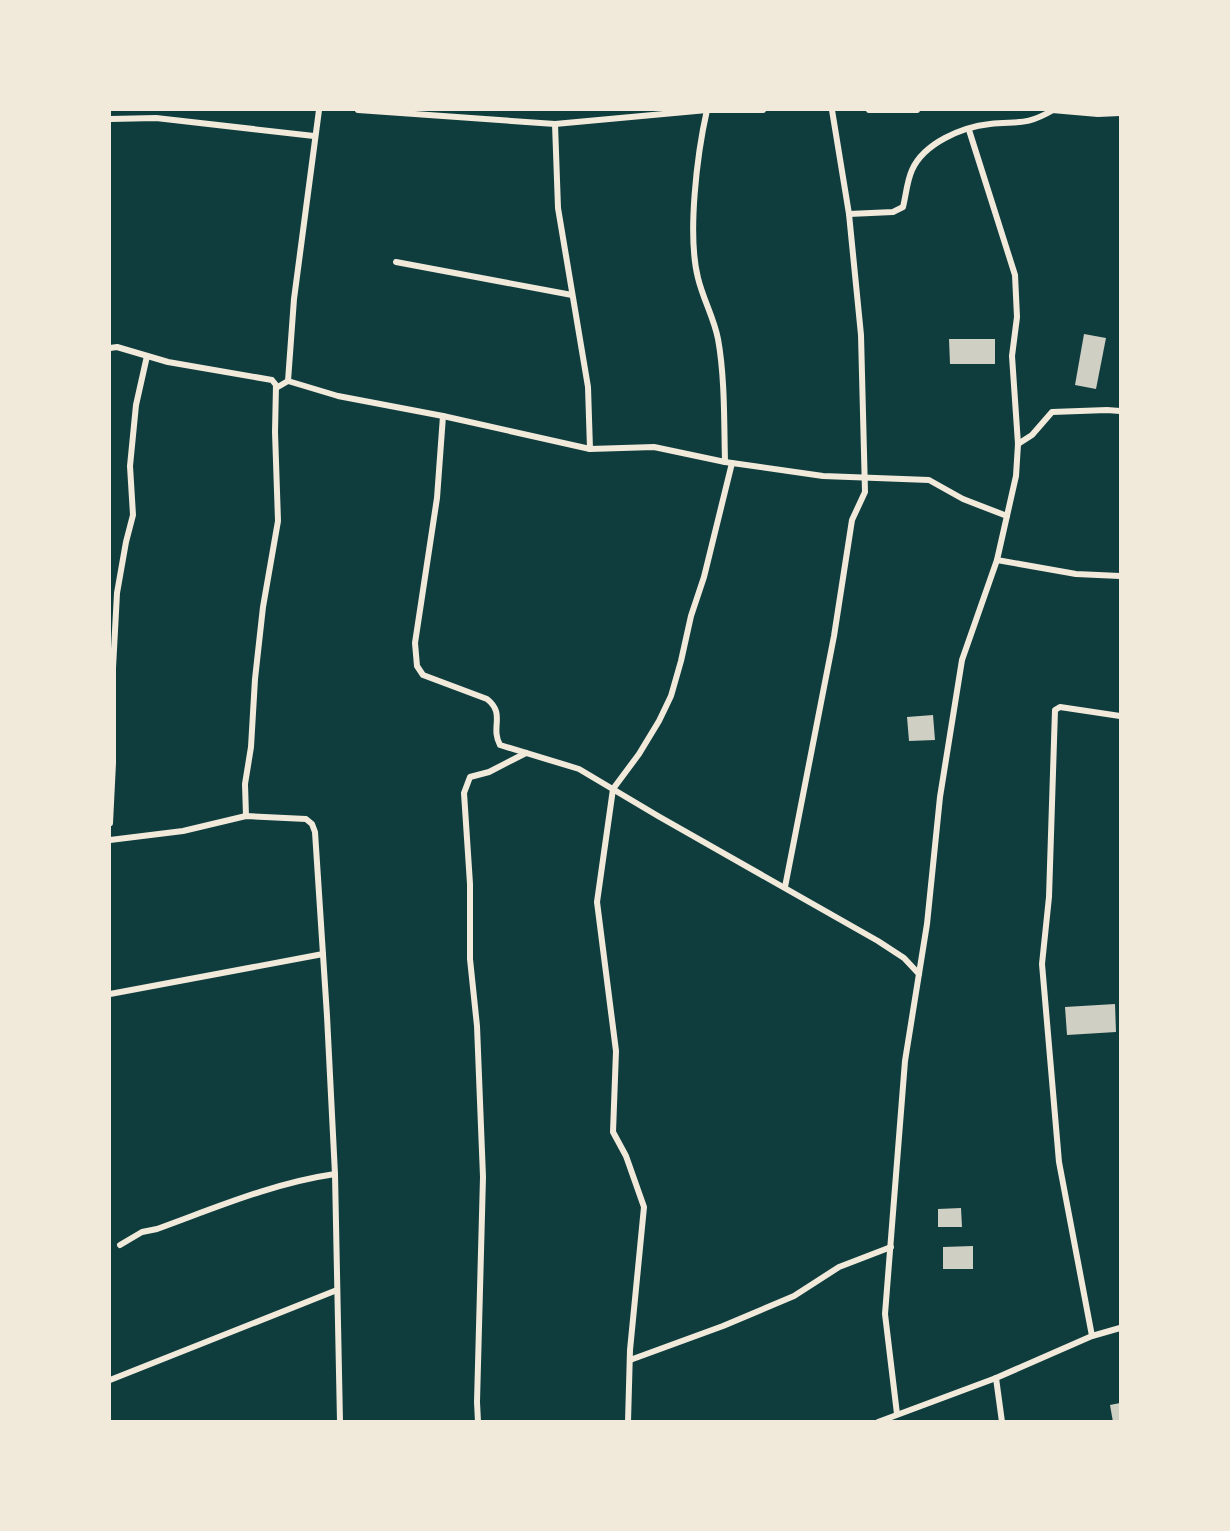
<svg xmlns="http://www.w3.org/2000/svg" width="1230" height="1531" viewBox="0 0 1230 1531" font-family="'Golos Text',sans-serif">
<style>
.building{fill:#cfcfc3}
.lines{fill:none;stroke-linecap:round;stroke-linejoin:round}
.minor{stroke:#f1e9da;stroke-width:6}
</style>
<rect width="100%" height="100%" fill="#0f3d3e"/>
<g class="building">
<path d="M1084,334L1106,338L1096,389L1075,385Z"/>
<path d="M949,339H995V364H950Z"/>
<path d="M933,715L935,740L909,741L907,717Z"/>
<path d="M1115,1004L1116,1032L1067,1035L1065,1007Z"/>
<path d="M961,1208L962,1227H938V1209Z"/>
<path d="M973,1246V1269H943V1247Z"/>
<path d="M1120,1403V1422H1113L1110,1405Z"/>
</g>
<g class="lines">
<g class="minor">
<path d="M358,110L555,124"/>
<path d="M869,110H917"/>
<path d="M1052,110L1098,114L1120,113"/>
<path d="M110,119L156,118L314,136"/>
<path d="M969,130L1015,275L1017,317L1012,356L1018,444L1016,476L997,560L1076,574L1120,576"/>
<path d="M849,214L893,212L903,207C906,195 907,181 912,170C924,143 962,127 990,124C1018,121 1026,126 1053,110"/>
<path d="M396,262L572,295"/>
<path d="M110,348L117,347L168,362L272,380L276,385L275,432L278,521L263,607L255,679L251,747L245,784L246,816"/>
<path d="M288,381L338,396L443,416L590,449L654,447L725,462L823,476L929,480L963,499L1007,516"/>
<path d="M276,388L288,381L294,299L319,110"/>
<path d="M443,416L437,498L415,643L417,666L423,675L487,699C506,714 490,727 500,745L579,769L658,816L878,941L904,958L919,974"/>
<path d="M1018,444L1032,435L1052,412L1107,410L1120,411"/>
<path d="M590,449L588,387L558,208L555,124L707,110"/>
<path d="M725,462C724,424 725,377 718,339C714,318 703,299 698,278C687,235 697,154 707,110H763"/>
<path d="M113,668L117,593L126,542L133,515L130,466L136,405L147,356"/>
<path d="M110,823L113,763V668L110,667"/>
<path d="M110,840L183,831L246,816L306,819L312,824L315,832L327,1016L335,1174L340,1422"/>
<path d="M785,887L834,636L852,520L865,492L861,335L849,214L832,110"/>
<path d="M110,994L323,954"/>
<path d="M120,1245L142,1232L157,1229C215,1208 273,1183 335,1174"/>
<path d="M1092,1336L1059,1162L1042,964L1049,897L1055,710L1060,707L1120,716"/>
<path d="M630,1360L723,1326L794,1296L839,1267L891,1247"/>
<path d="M996,1378L1002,1422"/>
<path d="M110,1380L337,1290"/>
<path d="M897,1414L885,1314L905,1061L927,924L940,797L962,660L997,560"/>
<path d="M478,1422L477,1402L483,1177L477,1026L470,959V884L464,793L470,777L489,772L526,753"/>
<path d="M628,1422L630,1350L644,1207L626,1156L613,1132L616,1051L597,902L613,789L639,754L659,721L671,696L681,661L691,616L704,577L732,463"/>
<path d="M878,1422L996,1378L1092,1336L1120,1328"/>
</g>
</g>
<rect width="1230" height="1531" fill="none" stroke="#f1e9da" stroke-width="222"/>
</svg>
